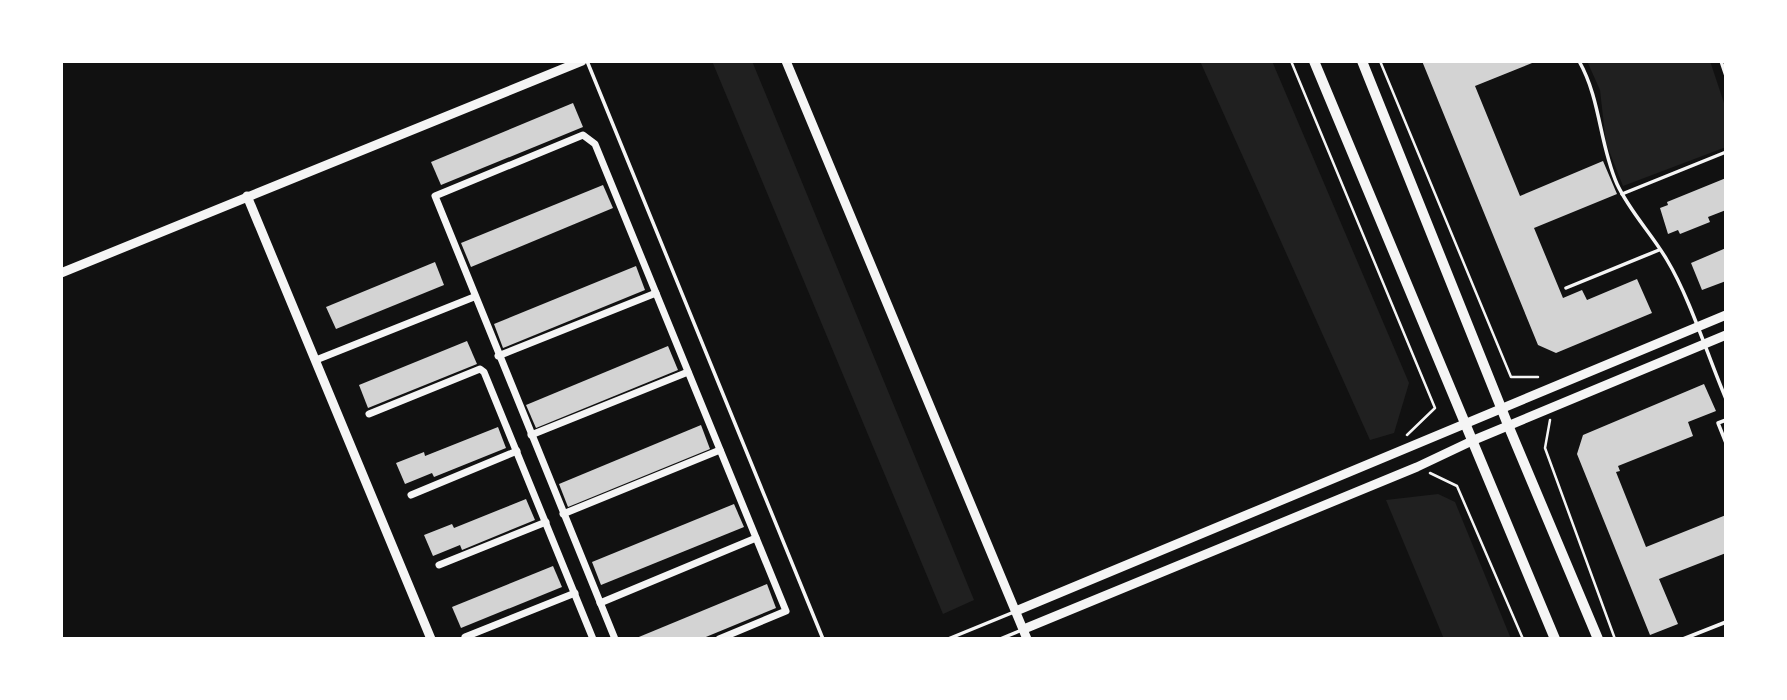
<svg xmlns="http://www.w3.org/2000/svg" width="1787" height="700" viewBox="0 0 1787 700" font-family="'Roboto Condensed',sans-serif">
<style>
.green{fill:#202020}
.building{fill:#d3d3d3}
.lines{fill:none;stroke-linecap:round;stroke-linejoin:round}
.path{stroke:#f5f5f5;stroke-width:2.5}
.service{stroke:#f5f5f5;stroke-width:3.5}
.minor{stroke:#f5f5f5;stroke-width:7}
.tertiary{stroke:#f5f5f5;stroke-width:9}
.primary{stroke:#f5f5f5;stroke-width:10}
</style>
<rect width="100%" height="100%" fill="#111"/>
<g class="green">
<path d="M712,61H752L974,600L943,614Z"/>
<path d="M1200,61H1272L1409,383L1394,433L1370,440Z"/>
<path d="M1587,61H1710L1726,109V147L1623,186L1606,143L1600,90Z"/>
<path d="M1438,494L1455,502L1511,639H1444L1386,500Z"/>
</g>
<g class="building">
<path d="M1422,61H1537L1475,86L1520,196L1603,161L1617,194L1534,228L1563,298L1582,290L1587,300L1637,279L1652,313L1556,353L1538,345Z"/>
<path d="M573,103L583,127L441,185L431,162Z"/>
<path d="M1726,178V210L1708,217L1710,222L1680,234L1678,230L1668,234L1660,208L1668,205L1667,202Z"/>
<path d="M603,185L613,208L471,267L461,243Z"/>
<path d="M1726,248V281L1702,290L1691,263Z"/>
<path d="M435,262L444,285L336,329L326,307Z"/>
<path d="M636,266L645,290L503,348L494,324Z"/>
<path d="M467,341L477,364L368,408L359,385Z"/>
<path d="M668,346L678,370L536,428L526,405Z"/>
<path d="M1704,384L1716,411L1688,422L1693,436L1618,466L1620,471L1616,472L1646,547L1726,515V553L1659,579L1678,624L1650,635L1577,454L1583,435Z"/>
<path d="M701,425L710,449L568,507L559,484Z"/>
<path d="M498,427L506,448L434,477L432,473L405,484L396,463L424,452L425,456Z"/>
<path d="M526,499L535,520L462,550L460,545L433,556L424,535L452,524L454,528Z"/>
<path d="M734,504L744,527L601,585L592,562Z"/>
<path d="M553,566L562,587L461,628L452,607Z"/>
<path d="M767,584L776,608L701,639H634Z"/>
</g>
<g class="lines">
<g class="path">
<path d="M1291,61L1435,408L1407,435"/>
<path d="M1380,61L1511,377H1538"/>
<path d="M1550,420L1545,448L1615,639"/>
<path d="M1430,473L1457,486L1523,639"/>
</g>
<g class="service">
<path d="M587,61L823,639"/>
<path d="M1579,61C1601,100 1599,143 1617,184C1630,212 1652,234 1667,260C1690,298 1708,357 1726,399"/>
<path d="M1721,61L1726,76"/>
<path d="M1622,194L1726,152"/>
<path d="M1566,288L1659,250"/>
<path d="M1726,420L1718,423L1726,443"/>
<path d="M948,639L1014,612"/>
<path d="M1000,639L1022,630"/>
<path d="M1683,639L1726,622"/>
</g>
<g class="minor">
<path d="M498,356L656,293"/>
<path d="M316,360L474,297"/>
<path d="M369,414L480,369L484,372L593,639"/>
<path d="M531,435L688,372"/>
<path d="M411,495L517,451"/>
<path d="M563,514L720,450"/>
<path d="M439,565L546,522"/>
<path d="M600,603L756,538"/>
<path d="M465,637L575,593"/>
<path d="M615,639L435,196L583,135L595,144L786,611L719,639"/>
</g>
<g class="tertiary">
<path d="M786,61L1027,639"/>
<path d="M247,196L431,639"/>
<path d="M61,273L582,61"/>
<path d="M1016,611L1726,315"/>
<path d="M1024,629L1417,467L1474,440L1726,335"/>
</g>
<g class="primary">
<path d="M1314,61L1555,639"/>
<path d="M1362,61L1508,425L1598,639"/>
</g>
</g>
<rect width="1787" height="700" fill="none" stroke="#ffffff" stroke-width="126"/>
</svg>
